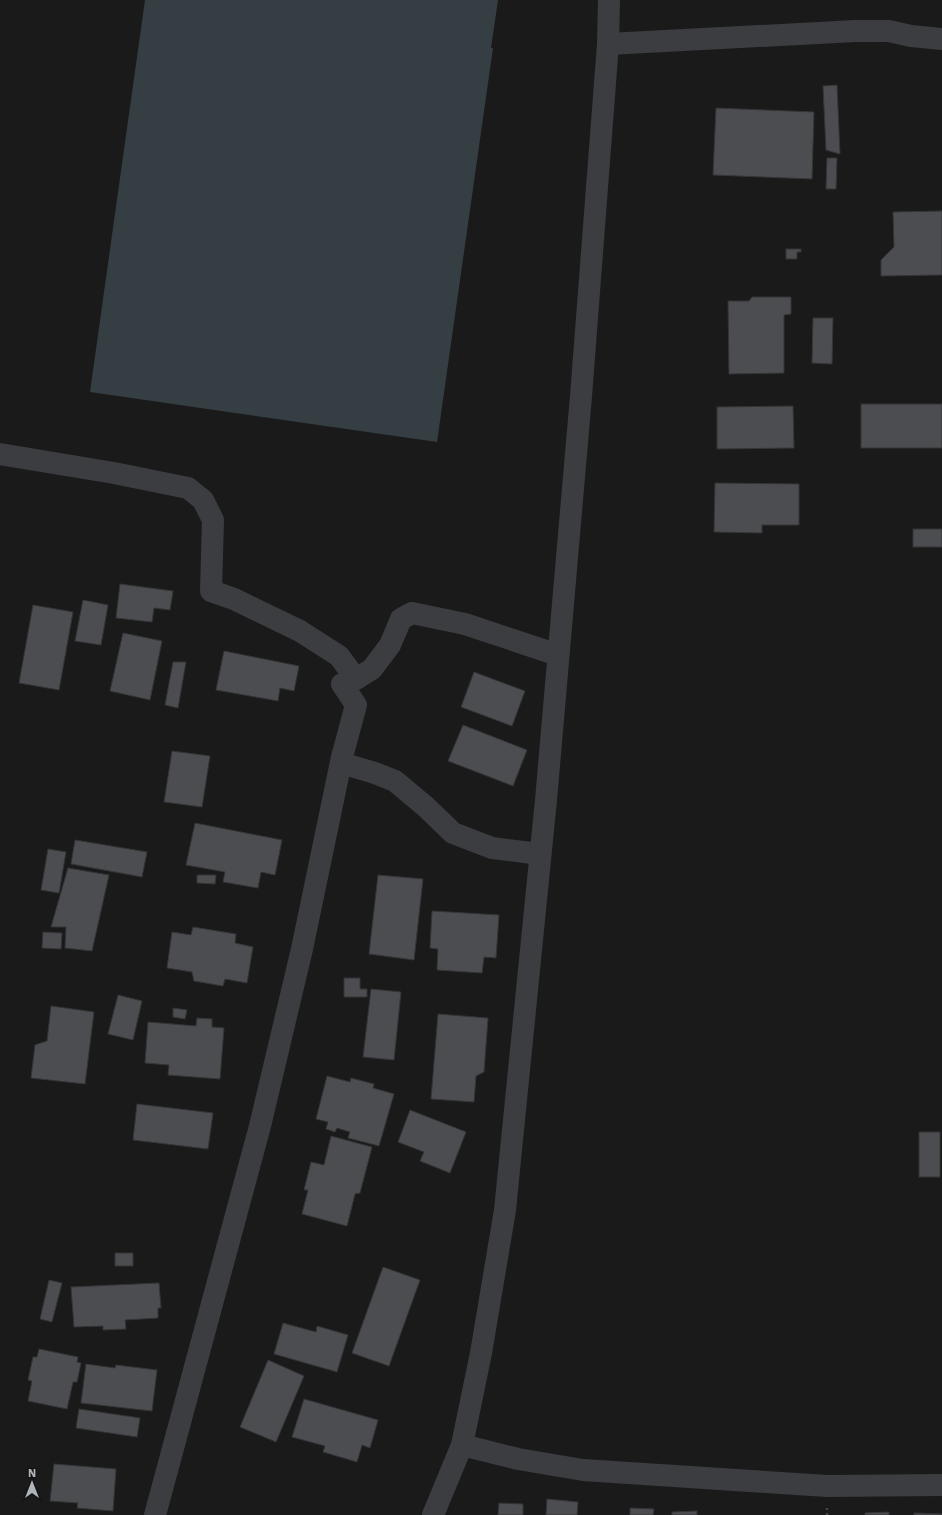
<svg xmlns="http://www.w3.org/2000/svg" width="942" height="1515" viewBox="0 0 942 1515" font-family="'Work Sans',sans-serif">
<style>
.water{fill:#353f43}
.building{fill:#4c4d50;stroke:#343537}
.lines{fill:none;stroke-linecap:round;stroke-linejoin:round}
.path{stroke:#414447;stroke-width:2.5;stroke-dasharray:2 3;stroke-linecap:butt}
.minor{stroke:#3b3d40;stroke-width:22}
</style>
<rect width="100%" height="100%" fill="#1a1a1b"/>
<path class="water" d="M145,0H498L491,48H493L437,442L90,392Z"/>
<g class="building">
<path d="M837,85L840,154L826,150L823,86Z"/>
<path d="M716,108L814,112L812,179L713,175Z"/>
<path d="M827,158H837L836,189H826Z"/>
<path d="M942,211V275L881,276V260L894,247L893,212Z"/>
<path d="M786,249H801V252H797V259H786Z"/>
<path d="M752,297H791V314L784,315V373L729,374L728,301H749Z"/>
<path d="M813,318H833L832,364L812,363Z"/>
<rect x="861" y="404" width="81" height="44"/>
<path d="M793,406L794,448L717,449V407Z"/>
<path d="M715,483L799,484V525H762V533L714,532Z"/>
<rect x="913" y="529" width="29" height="18"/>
<path d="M120,584L173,591L170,610L154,608L152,622L116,618Z"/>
<path d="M83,600L108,605L101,645L75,641Z"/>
<path d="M33,605L73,612L59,690L19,683Z"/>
<path d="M123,633L162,641L150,700L110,691Z"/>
<path d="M224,651L299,666L294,691L280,688L278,701L216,690Z"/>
<path d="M173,662H186L178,708L165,705Z"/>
<path d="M474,672L525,691L512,726L461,707Z"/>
<path d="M463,725L527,750L513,786L448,761Z"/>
<path d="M172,751L210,756L202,807L164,802Z"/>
<path d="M195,823L282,840L275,875L261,872L258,888L223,882L225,872L186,865Z"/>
<path d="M75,840L147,852L142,877L71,864Z"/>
<path d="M48,849L66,852L59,893L41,890Z"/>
<path d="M68,868L109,875L92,951L65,948L66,927H51Z"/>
<path d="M197,875H216L215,884L197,883Z"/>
<path d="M378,875L423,879L414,960L369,954Z"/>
<path d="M432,911L499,915L496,958L484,957L482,973L437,970L438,949L430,948Z"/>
<path d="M193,927L236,934L235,943L253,947L247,983L225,979L223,986L194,981L192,972L167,968L172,932L191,935Z"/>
<path d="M43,932L62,933L61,949L42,948Z"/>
<path d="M344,978H360V989H367V997H344Z"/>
<path d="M371,989L401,992L394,1060L363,1057Z"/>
<path d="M118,995L142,1001L133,1040L108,1034Z"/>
<path d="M51,1006L94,1012L85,1084L31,1078L35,1045L47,1041Z"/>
<path d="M173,1008L187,1010L185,1019L173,1017Z"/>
<path d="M438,1014L488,1018L484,1072L476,1076L474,1102L431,1099Z"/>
<path d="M197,1018L212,1019V1027L224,1028L220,1079L168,1075L169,1065L145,1063L148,1022L196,1026Z"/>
<path d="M327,1076L350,1082L351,1078L374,1084L373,1088L394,1094L379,1146L348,1138L350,1132L337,1128L335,1132L326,1129L328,1122L316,1119Z"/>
<path d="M137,1104L213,1113L208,1149L133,1140Z"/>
<path d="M410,1110L466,1132L450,1173L420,1161L424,1152L398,1142Z"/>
<rect x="919" y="1132" width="21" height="45"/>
<path d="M331,1136L372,1147L360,1193L355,1194L347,1226L302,1214L308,1190H304L311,1162L324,1165Z"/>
<rect x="115" y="1253" width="18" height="13"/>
<path d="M383,1267L420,1280L389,1366L352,1353Z"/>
<path d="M49,1280L62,1283L52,1322L40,1319Z"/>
<path d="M159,1283L161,1308H158V1318L125,1320L126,1329L103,1330V1326L74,1327L71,1287Z"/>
<path d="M283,1323L316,1332L317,1326L348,1335L337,1372L274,1354Z"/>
<path d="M39,1349L78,1357L77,1362L81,1363L77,1382H73L67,1409L28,1401L32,1381L28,1380L33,1357H37Z"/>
<path d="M268,1360L304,1376L276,1442L240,1427Z"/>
<path d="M86,1364L115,1368L116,1365L157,1370L152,1411L81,1403Z"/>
<path d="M304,1399L378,1420L370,1448L362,1445L357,1462L323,1452L325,1446L292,1437Z"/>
<path d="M79,1409L140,1418L137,1437L76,1428Z"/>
<path d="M54,1464L116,1469L113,1511L77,1508L78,1503L50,1501Z"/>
<path d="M547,1499L578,1502L577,1515H546Z"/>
<path d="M499,1503L523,1504V1515H498Z"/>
<path d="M630,1508L654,1509L653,1515H630Z"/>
<path d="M697,1511V1515H672V1512Z"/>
<path d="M889,1512V1515H865V1513Z"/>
<path d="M914,1513L942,1514V1515H914Z"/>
</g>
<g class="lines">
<path class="path" d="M827,1515V1508"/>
<g class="minor">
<path d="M608,44L855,31H889L911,36L942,39"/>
<path d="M0,454L114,473L188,488L203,500L213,520L211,591L234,599L300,631L339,656L356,679"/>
<path d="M341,763L375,773L395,781L426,807L453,833L492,848L540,854"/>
<path d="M462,1445L518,1459L583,1470L827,1486L942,1485"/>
<path d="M155,1515L260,1126L302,949L342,757L356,705L342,684L356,679L372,669L390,645L401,619L412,613L465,624L558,655"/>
<path d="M433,1515L462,1445L481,1353L505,1210L546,800L581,396L608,44L609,0"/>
</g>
</g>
<g transform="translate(32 1483)" stroke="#151516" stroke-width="3" paint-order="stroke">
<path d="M0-3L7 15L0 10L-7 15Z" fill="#aeb4b9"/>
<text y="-6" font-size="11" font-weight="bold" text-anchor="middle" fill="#aeb4b9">N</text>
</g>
</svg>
